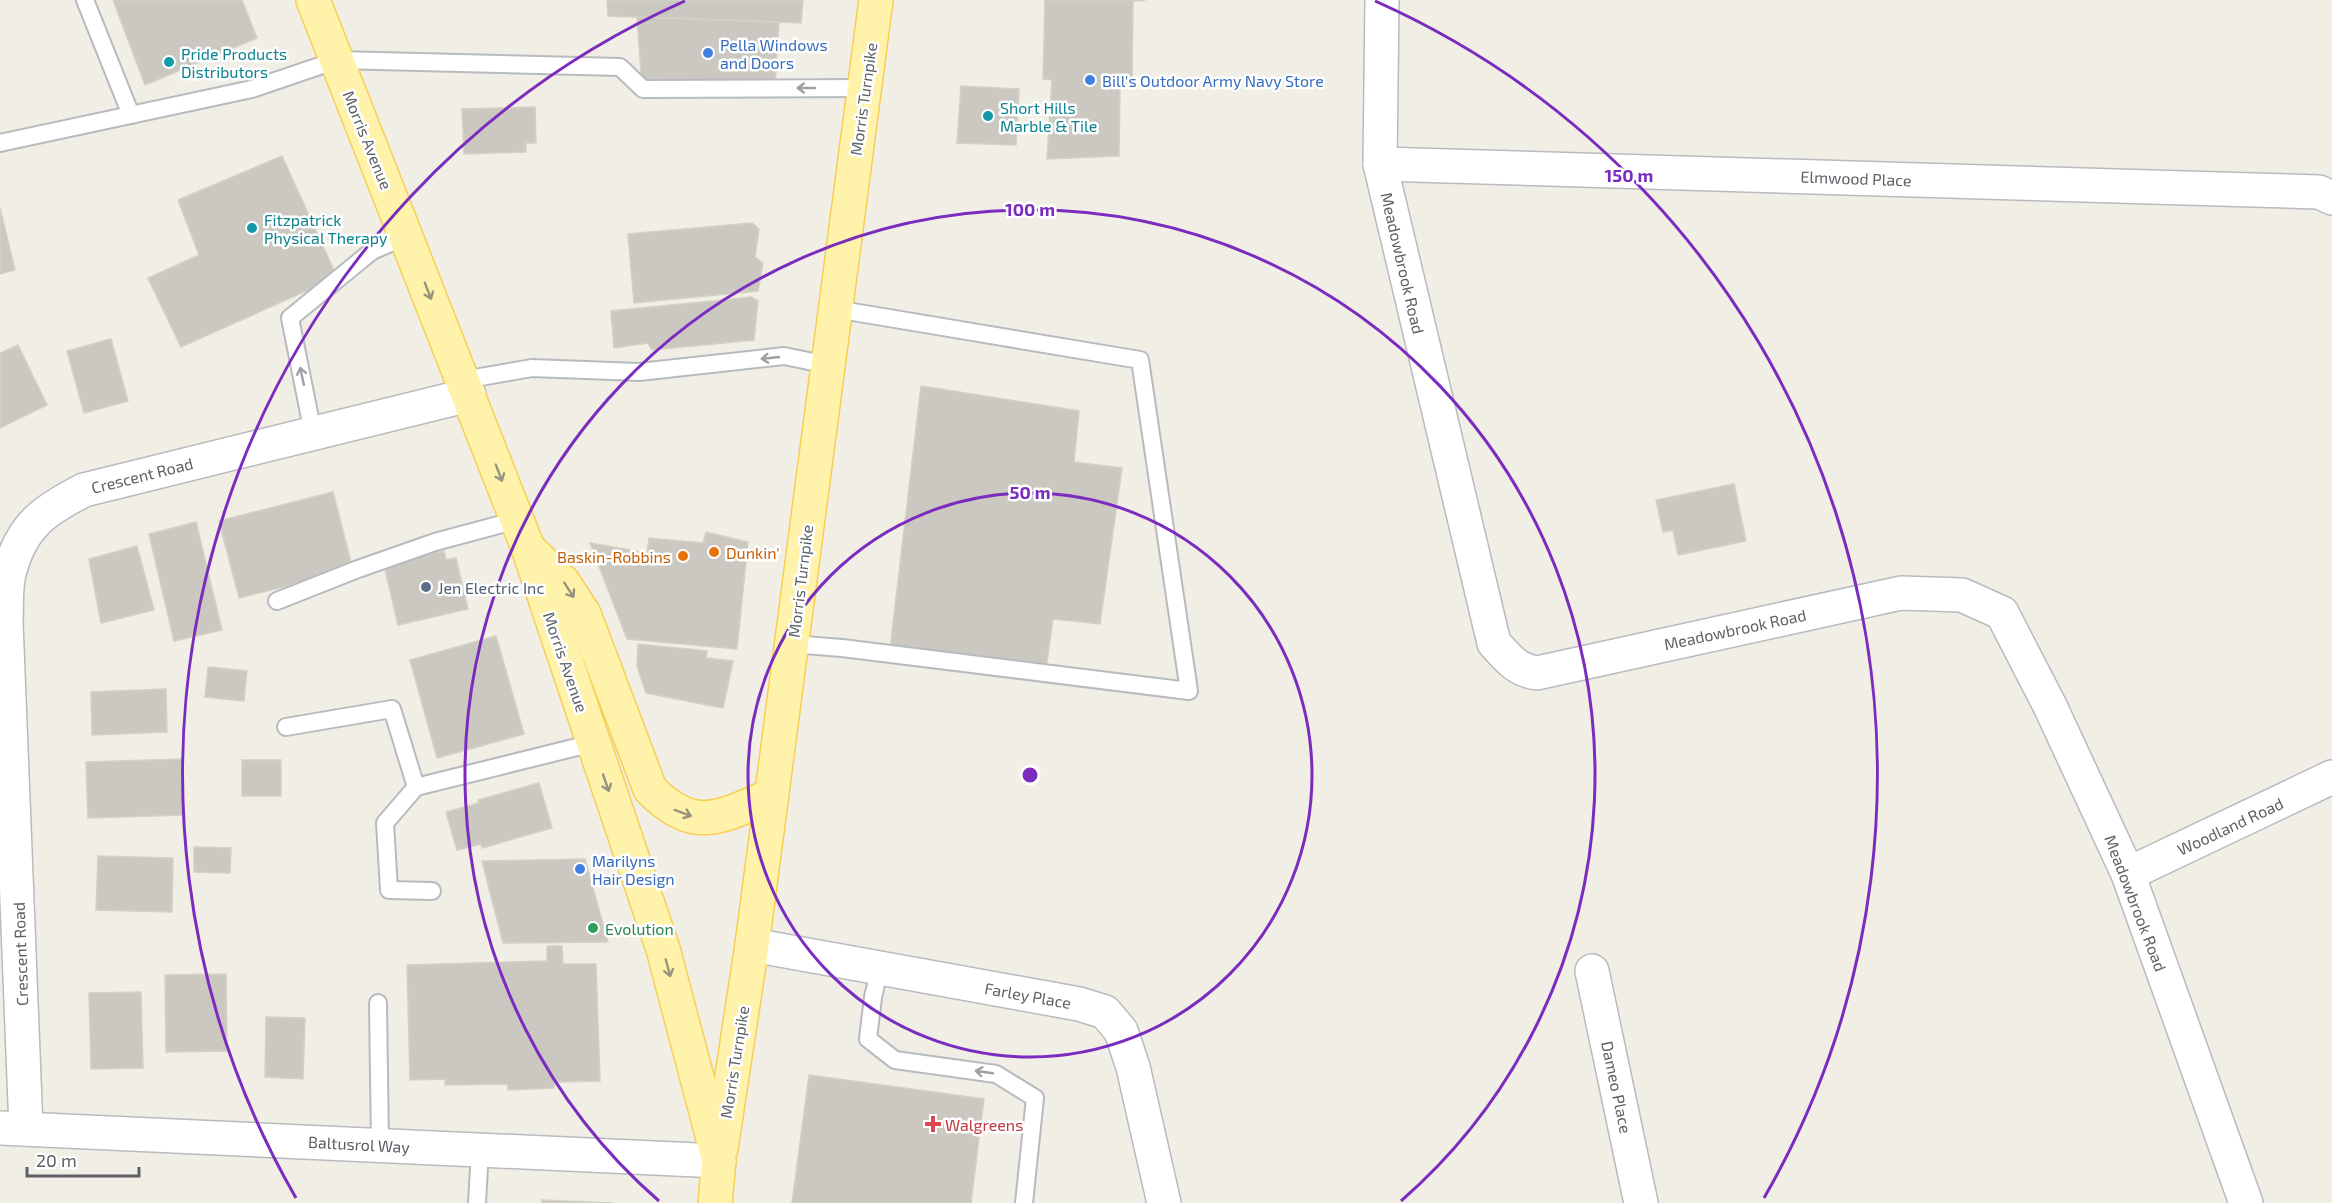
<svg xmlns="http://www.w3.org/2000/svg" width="2332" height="1203" viewBox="0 0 2332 1203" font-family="'Exo 2',sans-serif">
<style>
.building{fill:#cbc8c2;stroke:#d5d0c3;stroke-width:1.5}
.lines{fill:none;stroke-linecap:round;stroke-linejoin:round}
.service-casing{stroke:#b7bbbf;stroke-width:20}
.minor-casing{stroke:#b7bbbf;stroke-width:36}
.tertiary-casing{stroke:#b7bbbf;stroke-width:36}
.primary-casing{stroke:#f8ce55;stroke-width:36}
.service{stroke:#fff;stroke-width:16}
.minor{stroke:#fff;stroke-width:33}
.tertiary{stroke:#fff;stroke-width:33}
.primary{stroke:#fff3ab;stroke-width:33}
.oneway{stroke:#9ea0a3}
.oneway2{stroke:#96947e}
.ring{fill:none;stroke:#7b2cbf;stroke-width:3}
.shop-dot{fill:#3f7fe0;stroke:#fff;stroke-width:2}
.culture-dot{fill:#0f9aa8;stroke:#fff;stroke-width:2}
.food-dot{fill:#e8710a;stroke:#fff;stroke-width:2}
.service-dot{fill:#5c6f8a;stroke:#fff;stroke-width:2}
.leisure-dot{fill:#2e9e5b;stroke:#fff;stroke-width:2}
.health-dot{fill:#e0444e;stroke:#fff;stroke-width:2}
.labels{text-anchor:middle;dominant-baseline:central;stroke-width:5;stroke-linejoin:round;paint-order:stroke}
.shop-label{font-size:16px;fill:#366cbe;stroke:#fff;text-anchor:start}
.culture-label{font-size:16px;fill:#0d838f;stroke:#fff;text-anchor:start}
.street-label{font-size:16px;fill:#5d6166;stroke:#fff}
.food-label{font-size:16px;fill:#c56008;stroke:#fff;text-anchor:start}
.service-label{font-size:16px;fill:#4e5e75;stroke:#fff;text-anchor:start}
.leisure-label{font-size:16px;fill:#27864d;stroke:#fff;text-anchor:start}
.health-label{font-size:16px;fill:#be3a42;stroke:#fff;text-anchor:start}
.centre{fill:#7b2cbf;stroke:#fff;stroke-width:3}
.ring-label{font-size:18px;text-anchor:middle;font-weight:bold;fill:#7b2cbf;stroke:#fff;stroke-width:5;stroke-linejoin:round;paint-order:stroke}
</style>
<rect width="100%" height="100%" fill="#f0eee5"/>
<g class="building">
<path d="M113,0H242L257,38L145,85Z"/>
<path d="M607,0H803L801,23L608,16Z"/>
<path d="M1045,0H1146L1133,1L1132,85H1120L1119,156L1047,159L1052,80L1043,79Z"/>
<path d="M637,17L779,22L775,85H642Z"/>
<path d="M961,86L1019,89L1016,145L957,143Z"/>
<path d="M535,107L536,143H526V152L464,154L462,109Z"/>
<path d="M282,156L337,277L181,347L148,278L199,255L178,200Z"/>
<path d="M0,208L15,270L0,274Z"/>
<path d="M752,223L759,229L755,257L763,263L758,291L634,303L628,234Z"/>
<path d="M752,297L758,301L754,340L652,350L648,343L614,348L611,311Z"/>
<path d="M111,339L128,401L84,413L67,351Z"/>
<path d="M18,345L47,405L0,428V353Z"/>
<path d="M921,386L1079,411L1074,462L1122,468L1100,624L1053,619L1046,669L890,649Z"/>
<path d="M1734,484L1746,541L1678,555L1673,530L1663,532L1656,500Z"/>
<path d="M333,492L353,570L239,598L219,521Z"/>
<path d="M196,522L222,630L174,641L149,534Z"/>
<path d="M706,532L748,542L737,649L627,639L590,543L647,553L649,538L703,543Z"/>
<path d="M137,546L154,610L101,623L89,559Z"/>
<path d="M444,551L446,560L456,558L468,609L398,625L384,565Z"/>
<path d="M496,636L524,734L437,758L410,660Z"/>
<path d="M638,644L707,651L706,658L733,661L723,708L646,693L637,666Z"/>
<path d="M208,667L247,671L244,701L205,697Z"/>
<path d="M166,689L167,732L92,735L91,692Z"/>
<path d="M182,759L184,815L88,818L86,762Z"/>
<rect x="242" y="760" width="39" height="36"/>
<path d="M539,783L552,828L482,848L481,844L457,850L446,812L479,803L478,800Z"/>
<path d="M194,847L231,848L230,873L194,872Z"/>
<path d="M98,856L173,858L172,912L96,910Z"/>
<path d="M585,859L608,942L503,943L482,861Z"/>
<path d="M547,946H562L563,964H596L600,1081L554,1082V1088L508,1090V1084L445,1085V1079L410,1080L407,965L547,961Z"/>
<path d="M226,974L227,1051L166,1052L165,975Z"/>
<path d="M141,992L143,1068L91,1069L89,993Z"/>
<path d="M266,1017L305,1018L303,1079L265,1077Z"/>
<path d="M809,1075L984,1099L971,1203H792Z"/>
<path d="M542,1200L613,1203H542Z"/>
</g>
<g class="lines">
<g class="service-casing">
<g id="service">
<path d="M85,0L131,115"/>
<path d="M0,143L252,89L337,60L620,67L643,89L864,88"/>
<path d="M463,380L532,368L639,372L784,356L828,365"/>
<path d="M313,433L290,318L372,251L407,236"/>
<path d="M277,601L358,569L435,542L517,520"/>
<path d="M792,644L842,648L1189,691L1140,360L835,309"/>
<path d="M286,727L392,709L416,787L593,743"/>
<path d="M416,787L385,823L389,890L432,891"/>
<path d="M880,968L873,997L868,1039L895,1060L996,1074L1035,1098L1024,1203"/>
<path d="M378,1003L380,1145"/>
<path d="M477,1203L480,1150"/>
</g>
</g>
<g class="minor-casing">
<g id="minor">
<path d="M1382,0L1380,164L1494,643C1508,658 1516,670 1537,673L1901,593L1962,595L2002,613L2050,706L2128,874L2246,1203"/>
<path d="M1380,164L2319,192L2332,198"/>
<path d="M2128,874L2332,777"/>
<path d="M752,945L1079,1004L1105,1012L1121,1031L1133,1067L1164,1203"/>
<path d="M1592,971L1641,1203"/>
<path d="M26,1129L6,622C7,605 5,585 10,570C22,525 45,510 84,490L469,395"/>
</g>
</g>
<g class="tertiary-casing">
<path id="tertiary" d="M0,1128L719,1161"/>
</g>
<g class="primary-casing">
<g id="primary">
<path d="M313,0L528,548L663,949L719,1161L715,1203"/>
<path d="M531,551L563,582L584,614L650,789C694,835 721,817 772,795"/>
<path d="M721,1148L752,945L876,0"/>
</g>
</g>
<use href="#service" class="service"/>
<use href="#minor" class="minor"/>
<use href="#tertiary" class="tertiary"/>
<use href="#primary" class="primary"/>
</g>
<defs><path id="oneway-shaft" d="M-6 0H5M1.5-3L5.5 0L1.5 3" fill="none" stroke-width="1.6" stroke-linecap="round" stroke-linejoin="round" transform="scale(1.5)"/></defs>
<g class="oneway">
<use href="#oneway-shaft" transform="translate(806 88) rotate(-180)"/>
<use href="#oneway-shaft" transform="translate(770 358) rotate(174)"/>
<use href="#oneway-shaft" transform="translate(302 376) rotate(-102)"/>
<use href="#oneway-shaft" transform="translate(984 1072) rotate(-172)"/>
</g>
<g class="oneway2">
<use href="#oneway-shaft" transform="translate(428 291) rotate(69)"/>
<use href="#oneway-shaft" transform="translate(499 473) rotate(69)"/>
<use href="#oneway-shaft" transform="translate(569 590) rotate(57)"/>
<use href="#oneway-shaft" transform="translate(606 783) rotate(71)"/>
<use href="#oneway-shaft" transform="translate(683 813) rotate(20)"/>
<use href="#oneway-shaft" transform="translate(668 968) rotate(75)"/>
</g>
<g class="ring">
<circle cx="1030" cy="775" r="282"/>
<path d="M659 1201A565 565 0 1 1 1401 1201"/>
<path d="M296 1198A847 847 0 0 1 685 1M1375 1A847 847 0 0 1 1764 1198"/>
</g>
<g class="shop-dot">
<circle cx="708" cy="53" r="6"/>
<circle cx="1090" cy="80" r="6"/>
<circle cx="580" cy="869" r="6"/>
</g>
<g class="culture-dot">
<circle cx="169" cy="62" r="6"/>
<circle cx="988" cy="116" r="6"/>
<circle cx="252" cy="228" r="6"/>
</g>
<g class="food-dot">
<circle cx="714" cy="552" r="6"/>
<circle cx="683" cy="556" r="6"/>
</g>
<circle class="service-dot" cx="426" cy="587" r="6"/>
<circle class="leisure-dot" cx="593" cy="928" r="6"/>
<path class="health-dot" d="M930 1115h6v6h6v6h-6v6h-6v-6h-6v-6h6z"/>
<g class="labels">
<g class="shop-label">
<text x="720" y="44">Pella Windows<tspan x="720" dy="18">and Doors</tspan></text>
<text x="1102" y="80">Bill's Outdoor Army Navy Store</text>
<text x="592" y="860">Marilyns<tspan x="592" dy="18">Hair Design</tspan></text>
</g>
<g class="culture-label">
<text x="181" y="53">Pride Products<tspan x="181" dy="18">Distributors</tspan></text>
<text x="1000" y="107">Short Hills<tspan x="1000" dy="18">Marble &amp; Tile</tspan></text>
<text x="264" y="219">Fitzpatrick<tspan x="264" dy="18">Physical Therapy</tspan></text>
</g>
<g class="street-label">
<text transform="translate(863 99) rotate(-82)">Morris Turnpike</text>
<text transform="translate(368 140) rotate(68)">Morris Avenue</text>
<text transform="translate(1856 178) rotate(2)">Elmwood Place</text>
<text transform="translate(1403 263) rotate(77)">Meadowbrook Road</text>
<text transform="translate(142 475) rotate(-14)">Crescent Road</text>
<text transform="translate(800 581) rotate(-83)">Morris Turnpike</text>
<text transform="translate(1735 629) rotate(-12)">Meadowbrook Road</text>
<text transform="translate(566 662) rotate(71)">Morris Avenue</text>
<text transform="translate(2230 826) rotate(-25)">Woodland Road</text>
<text transform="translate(2136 903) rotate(69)">Meadowbrook Road</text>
<text transform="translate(20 954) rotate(-92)">Crescent Road</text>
<text transform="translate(1028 995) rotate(10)">Farley Place</text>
<text transform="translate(734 1062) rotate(-81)">Morris Turnpike</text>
<text transform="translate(1617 1087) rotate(78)">Dameo Place</text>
<text transform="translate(359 1144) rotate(3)">Baltusrol Way</text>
</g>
<g class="food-label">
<text x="726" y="552">Dunkin'</text>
<text x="671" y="556" text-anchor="end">Baskin-Robbins</text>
</g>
<g class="service-label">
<text x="438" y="587">Jen Electric Inc</text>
</g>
<g class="leisure-label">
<text x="605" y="928">Evolution</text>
</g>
<g class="health-label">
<text x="945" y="1124">Walgreens</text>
</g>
</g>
<circle cx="1030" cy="775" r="9" class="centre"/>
<g class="ring-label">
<text x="1629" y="182">150 m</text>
<text x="1030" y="216">100 m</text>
<text x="1030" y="499">50 m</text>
</g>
<path d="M27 1167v9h112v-9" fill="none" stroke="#5d6166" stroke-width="3"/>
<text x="36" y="1167" font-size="18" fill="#5d6166" stroke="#ffffff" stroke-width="4.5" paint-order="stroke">20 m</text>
</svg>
